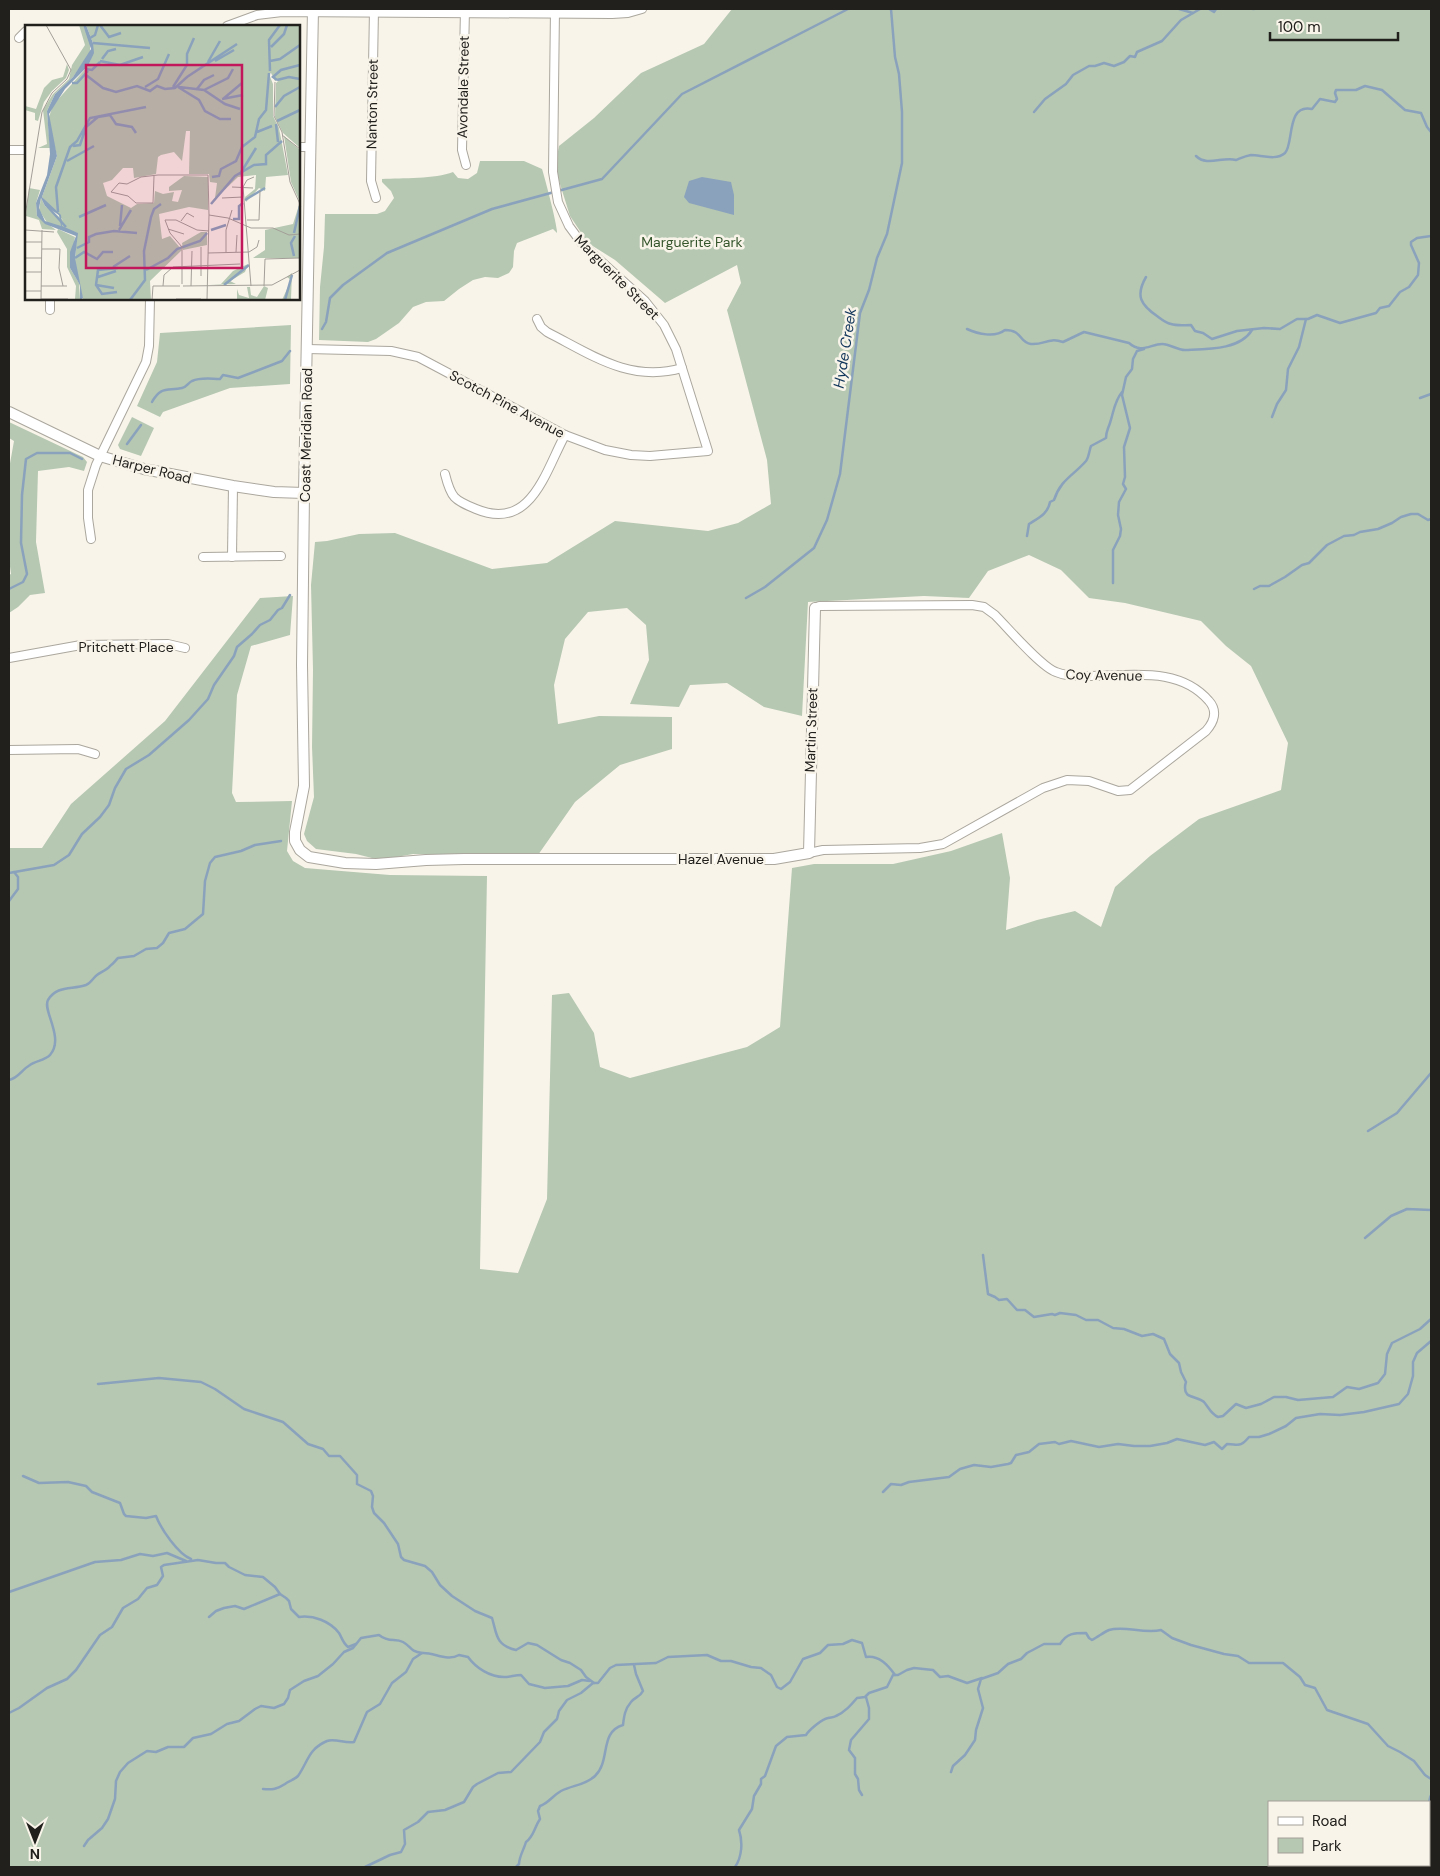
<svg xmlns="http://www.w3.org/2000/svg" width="1440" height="1876" viewBox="0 0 1440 1876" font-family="'DM Sans',sans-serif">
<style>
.green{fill:#b6c8b2}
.water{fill:#8aa2bc}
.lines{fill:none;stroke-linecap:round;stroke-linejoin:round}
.stream{stroke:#8aa2bc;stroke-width:2.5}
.street-casing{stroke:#aba79e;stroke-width:10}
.secondary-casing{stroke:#aba79e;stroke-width:12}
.street{stroke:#fff;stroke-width:8}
.secondary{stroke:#fff;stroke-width:10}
.labels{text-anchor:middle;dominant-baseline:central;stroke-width:5;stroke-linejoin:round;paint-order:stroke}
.street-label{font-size:14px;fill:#22201d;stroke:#f9f4ea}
.park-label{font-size:14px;fill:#35562c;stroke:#f9f4ea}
.water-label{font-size:15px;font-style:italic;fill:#10355a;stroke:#f9f4ea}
.inset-river{fill:none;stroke:#8aa2bc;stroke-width:2.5}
.inset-road{fill:none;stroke:#a39f98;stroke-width:1}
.view{fill:#c2185b;fill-opacity:0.15;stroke:#c2185b;stroke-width:2.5}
.inset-edge{fill:none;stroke:#22201d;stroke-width:2.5}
</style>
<rect width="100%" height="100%" fill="#f9f4ea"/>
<g class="green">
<path d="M732,9H1431V1858L1429,1861V1802H1269V1865H1426L1424,1867H9V848H42L71,804L165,721L260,598L293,596L290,635L251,646L237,695L232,793L236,802L292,801L287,851L293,861L305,868L390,875L487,876L480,1269L518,1273L547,1199L552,995L569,993L594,1033L600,1067L630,1078L747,1047L780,1027L792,868L814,864H893L951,851L1002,833L1010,878L1006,930L1037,920L1075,911L1101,927L1115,887L1150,856L1199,819L1281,790L1288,743L1251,666L1226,646L1201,621L1125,603L1089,598L1061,570L1029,555L988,571L969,598L924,596L808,602L802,716L764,707L727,683L690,685L679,707L630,704L649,660L646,625L627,608L588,612L565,639L554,685L558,724L599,716L672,717V749L620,765L575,802L538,855L413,854L380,860L356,854L316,849L307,841L304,834L314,797L312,747L313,670L311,585L315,542L327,541L359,534L395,533L492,569L547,563L615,521L708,531L738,523L771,504L767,460L727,310L741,283L737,265L665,303L615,260L588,243L570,216L555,168L559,146L594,118L641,73L704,44Z"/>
<path d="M480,161H524L542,169C545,178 558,228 557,233L553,229L517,243L514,251L513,267L509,273L498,278L485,277L473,280L459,289L444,301L426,302L413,307L399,323L376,339L368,342L319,340L320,287L324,247L325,214H377L385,211L394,198L391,191L382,182V179C402,178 435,179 453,172L458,178L468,179L477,173Z"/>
<path d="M291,325L290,384L230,388L163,412L160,417L137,406L157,362L160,333Z"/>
<path d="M132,417L154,428L141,456L120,449L118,445Z"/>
<path d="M9,422L83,457L87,462L84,471L69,467L38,471L36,542L45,593L30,595L18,607L9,613V575L11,574L9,559V469L14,441L9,438Z"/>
</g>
<path class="water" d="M702,177L731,182L734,195V215L689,203L684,197L689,181Z"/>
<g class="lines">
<g class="stream">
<path d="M1179,9L1193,13"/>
<path d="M1209,9L1214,12L1216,9"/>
<path d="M1253,9H1254"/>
<path d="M1034,112L1045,99L1066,84L1073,75L1089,66H1095L1104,63L1114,66L1124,62L1130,56L1135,57L1137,52L1162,41L1181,20L1200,9"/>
<path d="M1196,156C1207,167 1223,156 1236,160C1241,158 1245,156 1251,155C1261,155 1276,161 1285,153C1294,144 1286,103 1312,109L1320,99L1335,102L1337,99L1335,93L1336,90H1356L1365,86L1382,90L1405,110L1421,113L1427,127L1431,132"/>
<path d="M1146,277C1135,296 1141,305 1157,316C1161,319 1166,323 1171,324C1177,326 1184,325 1191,325L1195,331L1203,333L1212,339L1237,331L1264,328L1280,329L1297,319H1308L1317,315L1340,323L1376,313L1380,308L1389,306L1400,292L1409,287L1418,275L1419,263L1411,245V242L1417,238L1431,236"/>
<path d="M322,329L326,322L330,298L343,285L387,253L492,209L602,179L682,94L848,9"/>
<path d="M967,329C978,334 995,338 1005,330C1023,330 1019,343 1031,344C1045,345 1048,337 1063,342L1084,332L1129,343C1141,354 1151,344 1162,344C1170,344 1177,350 1185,350C1207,349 1240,350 1252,330"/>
<path d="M1420,398L1431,394"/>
<path d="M152,402C161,386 167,391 182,388C187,387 188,383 192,381C201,377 211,379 220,379L223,375L238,378L282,361L290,351"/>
<path d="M1272,417L1277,404L1286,390L1288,369L1299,347L1306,319"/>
<path d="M127,444L141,425"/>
<path d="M1027,536L1029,524C1038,518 1048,514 1050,502L1054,500C1061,479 1073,476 1086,461C1089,457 1089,451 1091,446L1106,438C1106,431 1108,429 1110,423C1114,411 1114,402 1122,392"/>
<path d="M1113,583V550L1120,536L1121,529L1118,515L1119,502L1126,489L1123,484L1125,477L1124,447L1130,428L1122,395L1126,377L1132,369L1133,359L1137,351L1144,349"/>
<path d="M9,589L23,582L27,574L21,543L22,495L26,459L37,453H70L82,459"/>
<path d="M1254,589L1260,586H1269L1285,577L1302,565L1309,563L1327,545L1344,536L1354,535L1360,532L1378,529L1392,523L1401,517L1411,514H1418L1428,520L1431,519"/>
<path d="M746,598L765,587L814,548L827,520L840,474L860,313L869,290L877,258L887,234L902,163V112L899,74L895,57L891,9"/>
<path d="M9,873L54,865L69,855L82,834L100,817L109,805L115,788L126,769L149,755L189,720L208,699L214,685L234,656L237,647L252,634L260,625L270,620L278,610L282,608L290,595"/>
<path d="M9,901L18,889V877L14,872"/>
<path d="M9,1080C19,1078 21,1070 30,1065C35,1061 46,1060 50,1055C65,1038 42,1010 48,1000C57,985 72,990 86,985C91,983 93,978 97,975C101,972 107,970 110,966C113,964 115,961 118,958L134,956L146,949L157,948L163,943L169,933L185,929L203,914L205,881L210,863L215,857L241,851L255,845L281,841"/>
<path d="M1368,1131L1397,1113L1431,1073"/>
<path d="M1365,1238L1391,1216L1407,1209L1431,1210"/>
<path d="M983,1255L988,1294L995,1297L999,1300L1007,1299L1017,1310H1025L1034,1317L1052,1314L1055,1315L1060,1313L1076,1315L1086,1320H1098L1113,1328L1124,1329L1142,1336L1153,1334L1164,1339L1170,1354L1179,1363L1181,1372L1186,1382C1185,1385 1184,1390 1187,1394C1189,1397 1200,1398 1204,1402C1209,1408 1211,1414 1218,1417L1223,1416L1236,1404L1246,1408L1261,1404L1274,1397H1286L1298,1400L1333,1397L1347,1387L1359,1389L1378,1383L1385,1374L1387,1354L1392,1343L1420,1329L1431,1319"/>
<path d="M98,1384L159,1378L201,1382L215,1389L244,1409L283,1422L308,1444L323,1449L329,1456H340L357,1475V1484L371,1491L373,1496L372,1507L374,1513L384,1523L398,1544L401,1557L404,1560L425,1566L432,1572L440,1585L452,1596L475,1611L492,1618C497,1634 495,1645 516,1650L528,1643L537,1645L561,1660L570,1663L581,1670L586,1677L594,1683"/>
<path d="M23,1476L39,1483L68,1482L86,1486L92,1492L120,1503L124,1514L126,1516L146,1518L156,1516C161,1529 178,1554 191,1559"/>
<path d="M883,1492L891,1484L901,1485L909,1482L949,1477L960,1469L974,1465L991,1467L1008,1464L1011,1463L1016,1455L1029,1452L1039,1444L1055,1442L1059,1444L1071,1441L1099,1447L1118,1444L1134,1446H1150L1167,1443L1177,1439L1205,1445L1214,1442L1222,1449L1227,1444C1238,1444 1240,1448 1249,1437H1259L1269,1434L1286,1426L1296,1418L1320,1414L1340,1415L1364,1412L1399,1404L1408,1394L1413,1376V1362L1417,1353L1431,1341"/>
<path d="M9,1592L95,1562L121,1560L140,1554L153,1556L167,1553L186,1561"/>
<path d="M209,1617L216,1611L224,1608L235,1606L244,1609L280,1594"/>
<path d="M9,1713L19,1708L47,1688L67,1679L76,1670L100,1635L112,1627L123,1608L138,1599L147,1588L157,1585L163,1576L161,1567L164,1565L198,1560L216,1563H225L229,1567L245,1575L263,1577L275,1587L280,1594L286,1598L289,1601L291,1609L299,1617C313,1615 330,1621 339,1633C342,1638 343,1643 348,1647L356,1644"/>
<path d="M951,1772L953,1766L965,1755L975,1740L976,1730L983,1708L978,1689L981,1679L998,1673L1008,1664L1021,1659L1027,1653L1044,1644H1060C1067,1633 1074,1633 1086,1633L1089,1638L1092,1640C1098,1637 1104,1632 1109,1630C1124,1625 1143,1634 1161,1630L1172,1638L1191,1645L1224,1654L1238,1656L1249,1663H1283L1300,1677L1305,1685L1315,1688L1327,1710L1368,1724L1388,1746L1400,1752L1414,1761L1425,1775L1431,1779"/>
<path d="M263,1789C273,1790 277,1789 285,1784C289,1781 294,1780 298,1776C308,1762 308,1749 327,1741C335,1738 346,1744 354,1742L367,1712L380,1704L392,1683L406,1672L413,1659L422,1653C434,1652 447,1662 459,1655L468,1657C476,1668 490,1677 504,1677C510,1677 515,1675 521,1675L529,1684L545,1688L568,1686L582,1680L590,1681"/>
<path d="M862,1795L859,1790L858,1779L855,1774V1758L849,1750L851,1740L869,1719V1708L866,1697"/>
<path d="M1429,1824C1432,1814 1426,1804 1431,1795"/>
<path d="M1429,1842L1431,1841"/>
<path d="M84,1846L88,1840L102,1828L108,1819L115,1799L116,1781L120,1772L128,1763L147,1751L156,1752L168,1747H184L193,1738L211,1734L227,1724L239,1721L255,1709L261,1706L274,1708L284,1704L288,1698L290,1690L304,1681L318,1676L333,1664L344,1652L353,1648L361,1638L379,1635C389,1643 395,1638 403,1642C412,1647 409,1651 422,1653"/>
<path d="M365,1867L390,1855L401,1852L405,1844L404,1830L418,1822L428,1812L445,1810L464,1802L473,1787L477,1784L498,1773L511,1772L540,1742L544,1732L557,1719L559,1711L567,1700L581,1693L593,1683H598L610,1668L616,1665L656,1663L668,1657L707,1655L721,1661H731L751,1667L761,1668L771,1675L777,1687L781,1689L790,1682L803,1659L820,1653L828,1645L843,1644L852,1640L862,1643L866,1657C879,1655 888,1665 895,1675"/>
<path d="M516,1867L519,1864C519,1857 524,1849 526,1842C534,1836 534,1828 540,1819L538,1811L540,1806C549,1803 552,1796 561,1791C573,1785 586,1785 595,1776C611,1761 599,1732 623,1725C624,1716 625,1709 631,1702C635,1697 640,1697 643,1691L636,1674L634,1665"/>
<path d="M735,1867C742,1857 743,1842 739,1830L752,1809L754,1796L761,1784V1779L765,1776L776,1746L787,1737L806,1735C809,1730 822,1719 828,1718C831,1717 833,1718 836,1716C845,1712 851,1705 857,1698L865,1697L869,1693L887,1687L893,1675H898L907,1670L914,1668L933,1670L940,1677L948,1676L967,1683L982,1678"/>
<path d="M1369,1867L1370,1865"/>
</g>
<g class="street-casing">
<g id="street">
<path d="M374,9L371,181L376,198"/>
<path d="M465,9L462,150L466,165"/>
<path d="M227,26L257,15L282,12L612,14L628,13L642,9"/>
<path d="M19,38L26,31"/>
<path d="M299,147H310"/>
<path d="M9,150H26"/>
<path d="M50,310V299"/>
<path d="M537,319L541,327L547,332C592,355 630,383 682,368"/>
<path d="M307,349L391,351L418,357L565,435L605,450L631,455L650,456L708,451L676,349L664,325L645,301L583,245L569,226L558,202L553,172L555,9"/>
<path d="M445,474C451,498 454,500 476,509C531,532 545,472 565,435"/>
<path d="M91,539L88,518V490L96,465L146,362L149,346L150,299"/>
<path d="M203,557L281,556"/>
<path d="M232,557L233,486"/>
<path d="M9,658L81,645L168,644L185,648"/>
<path d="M9,750L78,749L95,754"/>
<path d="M809,853L823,850L920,848L943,844L1043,788L1067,780L1089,781L1118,791L1130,790L1206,731C1214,722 1218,711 1209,701C1179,666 1131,676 1090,676C1079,676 1067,677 1056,672C1041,667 1008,628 995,615L984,607L972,605L819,606L815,608"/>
</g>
</g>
<g class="secondary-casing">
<g id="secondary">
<path d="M313,9L304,493L302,665L304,786L295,832V841L300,850L309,857L345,863L376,864L426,860L464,859H774L809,853L815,608"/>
<path d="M9,412L100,456L144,469L233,486L274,492L304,493"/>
</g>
</g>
<use href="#street" class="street"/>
<use href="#secondary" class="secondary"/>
</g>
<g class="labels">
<g class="street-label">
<text transform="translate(463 87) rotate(-89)">Avondale Street</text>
<text transform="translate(372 104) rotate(-89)">Nanton Street</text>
<text transform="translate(617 277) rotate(45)">Marguerite Street</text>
<text transform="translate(507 404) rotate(28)">Scotch Pine Avenue</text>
<text transform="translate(306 435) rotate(-89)">Coast Meridian Road</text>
<text transform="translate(152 469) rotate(14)">Harper Road</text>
<text x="126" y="647">Pritchett Place</text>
<text transform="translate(1104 675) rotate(1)">Coy Avenue</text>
<text transform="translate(811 730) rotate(-88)">Martin Street</text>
<text x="721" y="859">Hazel Avenue</text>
</g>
<g class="park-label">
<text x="692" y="242">Marguerite Park</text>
</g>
<g class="water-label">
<text transform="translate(845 348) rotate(-81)">Hyde Creek</text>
</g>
</g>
<g transform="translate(25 25)">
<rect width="275" height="275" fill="#f9f4ea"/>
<path d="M54,0H58L65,17V28L48,52L30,69L22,86L25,123H13L22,119L18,85L28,69L44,54L47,40L60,20ZM61,0H275V123L258,108L250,92L251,58L257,53L250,56L246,48L244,49L248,59V91L254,103L263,150L241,152L240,166L234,163L221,177L220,172L230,164L231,150L213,152L185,179L190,173L192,158L185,157L184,149H164L165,106H161L157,136L149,127L136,130L133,132L131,149L109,153L108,143H98L87,155L78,158L82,171L106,183L112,179L129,178L130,166L138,169L149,167L147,176L153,177L157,165L144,166V162L159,151L183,152V185L164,182L134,189L137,214L145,211L157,225L125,256L126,275H58L47,228L50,222V236L52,208L23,199L14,185L16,173L20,181L38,195L17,172L32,131L23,95L28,80L63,41L67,31L68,18ZM42,39L44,45L41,53L27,66L19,77L13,96L10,95V88L0,85V81L11,84L19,63L27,55L38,52ZM259,111L275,125V177L266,157ZM4,163L15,165L11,178L12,191L31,205L17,204L14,195L1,191ZM274,180L275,233H228L240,225V205L268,199ZM33,204L50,212L45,243L54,258L55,274H50L51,261L42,242V224L32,207ZM176,207H182V220L158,225L157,218ZM223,239L220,247L205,256L211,259L185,260L196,259L208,246ZM267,248L266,274L257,275L266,255L262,252ZM239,261L243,263L240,275H212V264L214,270L224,273L222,262H225L226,270L232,272Z" fill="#b6c8b2"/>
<path d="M58,0H61L68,18L69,28L63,41L40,64L24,89L32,131L17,172L36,190L37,201L53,208L50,233L58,273L55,275V260L45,243V227L51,211L20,199L12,191L11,178L22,150L25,129L22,86L30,69L48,52L66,24ZM16,173L20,181L34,190L36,201L20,196L14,183Z" fill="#8aa2bc" fill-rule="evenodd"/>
<path class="inset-river" d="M75,0L84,12L96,8M65,13L70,10L73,0M68,18L125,23M246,22L259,9L262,0M77,34L83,26L91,24M75,36L95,40L118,32M190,36L209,25M245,36L255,34L275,20M183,37L195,16M61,44L67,45L75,37M245,46L244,15L255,0M61,50L78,63L91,67L112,61L125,66L132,61L140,64L150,63L162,52L212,19M252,55L248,52L256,45L275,40M252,55L264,52L275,54M47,58H52L63,46M120,62L133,54L144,29M148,62L162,40V29L169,13M153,62L174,75L180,86L195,94H206M154,62L179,65L200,79L215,84M172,64L179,55L189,50M179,65L203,53L208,44M197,74L218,70M198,74L217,58M250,82L259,71L275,62M252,96L275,85M251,99L253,117M232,107L247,101M48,121L55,120L61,102L73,92L85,90L91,99L107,102L111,108M42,136L69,121M215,149L231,123M187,152L194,151L196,144L211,136L217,122L230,112L234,94L241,85L244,48M220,175L240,163M186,179L210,151L229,140L241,139V130L257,116M22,181L41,202M33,187L31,162L45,122L52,116L65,93L121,82M54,192L81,180M208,194H214V181L218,178M95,201L97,180M94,205L106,185M186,205L201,200M269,208L275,181M52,223L64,217V212L71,209L89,206L112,208M269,231L266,218L270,211M50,233L59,227L72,234L78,227H88M88,242L105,231M121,245L143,233L152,224L175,216L182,208M73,252L91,246M71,260L89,263M199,260L224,240M92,267L77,269L71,260L73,245L93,243M105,275L120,255L119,226L126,192L129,184L136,179M260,275L267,250"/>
<path class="inset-road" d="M250,57L249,91L257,107L265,157L275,179M257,110L275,124M129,151L128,178H111L103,171L86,167L94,158L102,159L116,152L133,150H183L184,190L203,193L226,203H248L264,210L275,209M207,162L228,163M197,173L218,172M0,191L17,87L27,68L42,54L46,45L21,0M222,195H234L235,166M156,196L162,188L169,192M143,204L159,209M0,205L29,207M0,217H17M176,222V251M17,224H35L34,243L38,261M201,227V205L207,185M211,227L212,210M183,228L224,227L232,222L234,215M0,233H17M0,247H16M157,259V222L145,208L140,195H151L172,205L184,206M16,261H42M138,261L139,250L148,242L215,239M158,261L247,260L275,245M166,261L167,226M226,261L218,162L222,155L229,152M239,261L240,234L275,233M0,266H16M16,274H43M151,274H176M16,275L17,205M127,275L128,261H155M182,275L184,190M195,275H225"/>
<path class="view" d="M61,40H217V243H61Z"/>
<rect width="275" height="275" class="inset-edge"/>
</g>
<rect width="1440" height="1876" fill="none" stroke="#22201d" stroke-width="20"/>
<rect x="1268" y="1801" width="162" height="65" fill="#f9f4ea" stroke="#a39f98"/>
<rect x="1278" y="1817" width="25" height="8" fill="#ffffff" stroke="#a39f98"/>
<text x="1312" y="1826" font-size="15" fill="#22201d">Road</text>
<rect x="1278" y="1838" width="25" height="15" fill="#b6c8b2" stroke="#a39f98"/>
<text x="1312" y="1851" font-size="15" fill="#22201d">Park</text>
<g transform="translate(35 1841) rotate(180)" stroke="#f9f4ea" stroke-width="4" paint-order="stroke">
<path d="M0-4L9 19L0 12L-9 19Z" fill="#22201d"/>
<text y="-8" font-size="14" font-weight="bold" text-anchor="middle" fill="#22201d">N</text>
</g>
<path d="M1270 32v8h128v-8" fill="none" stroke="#22201d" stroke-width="2.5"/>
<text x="1278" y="32" font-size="15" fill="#22201d" stroke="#f9f4ea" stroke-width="4" paint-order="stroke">100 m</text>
</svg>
